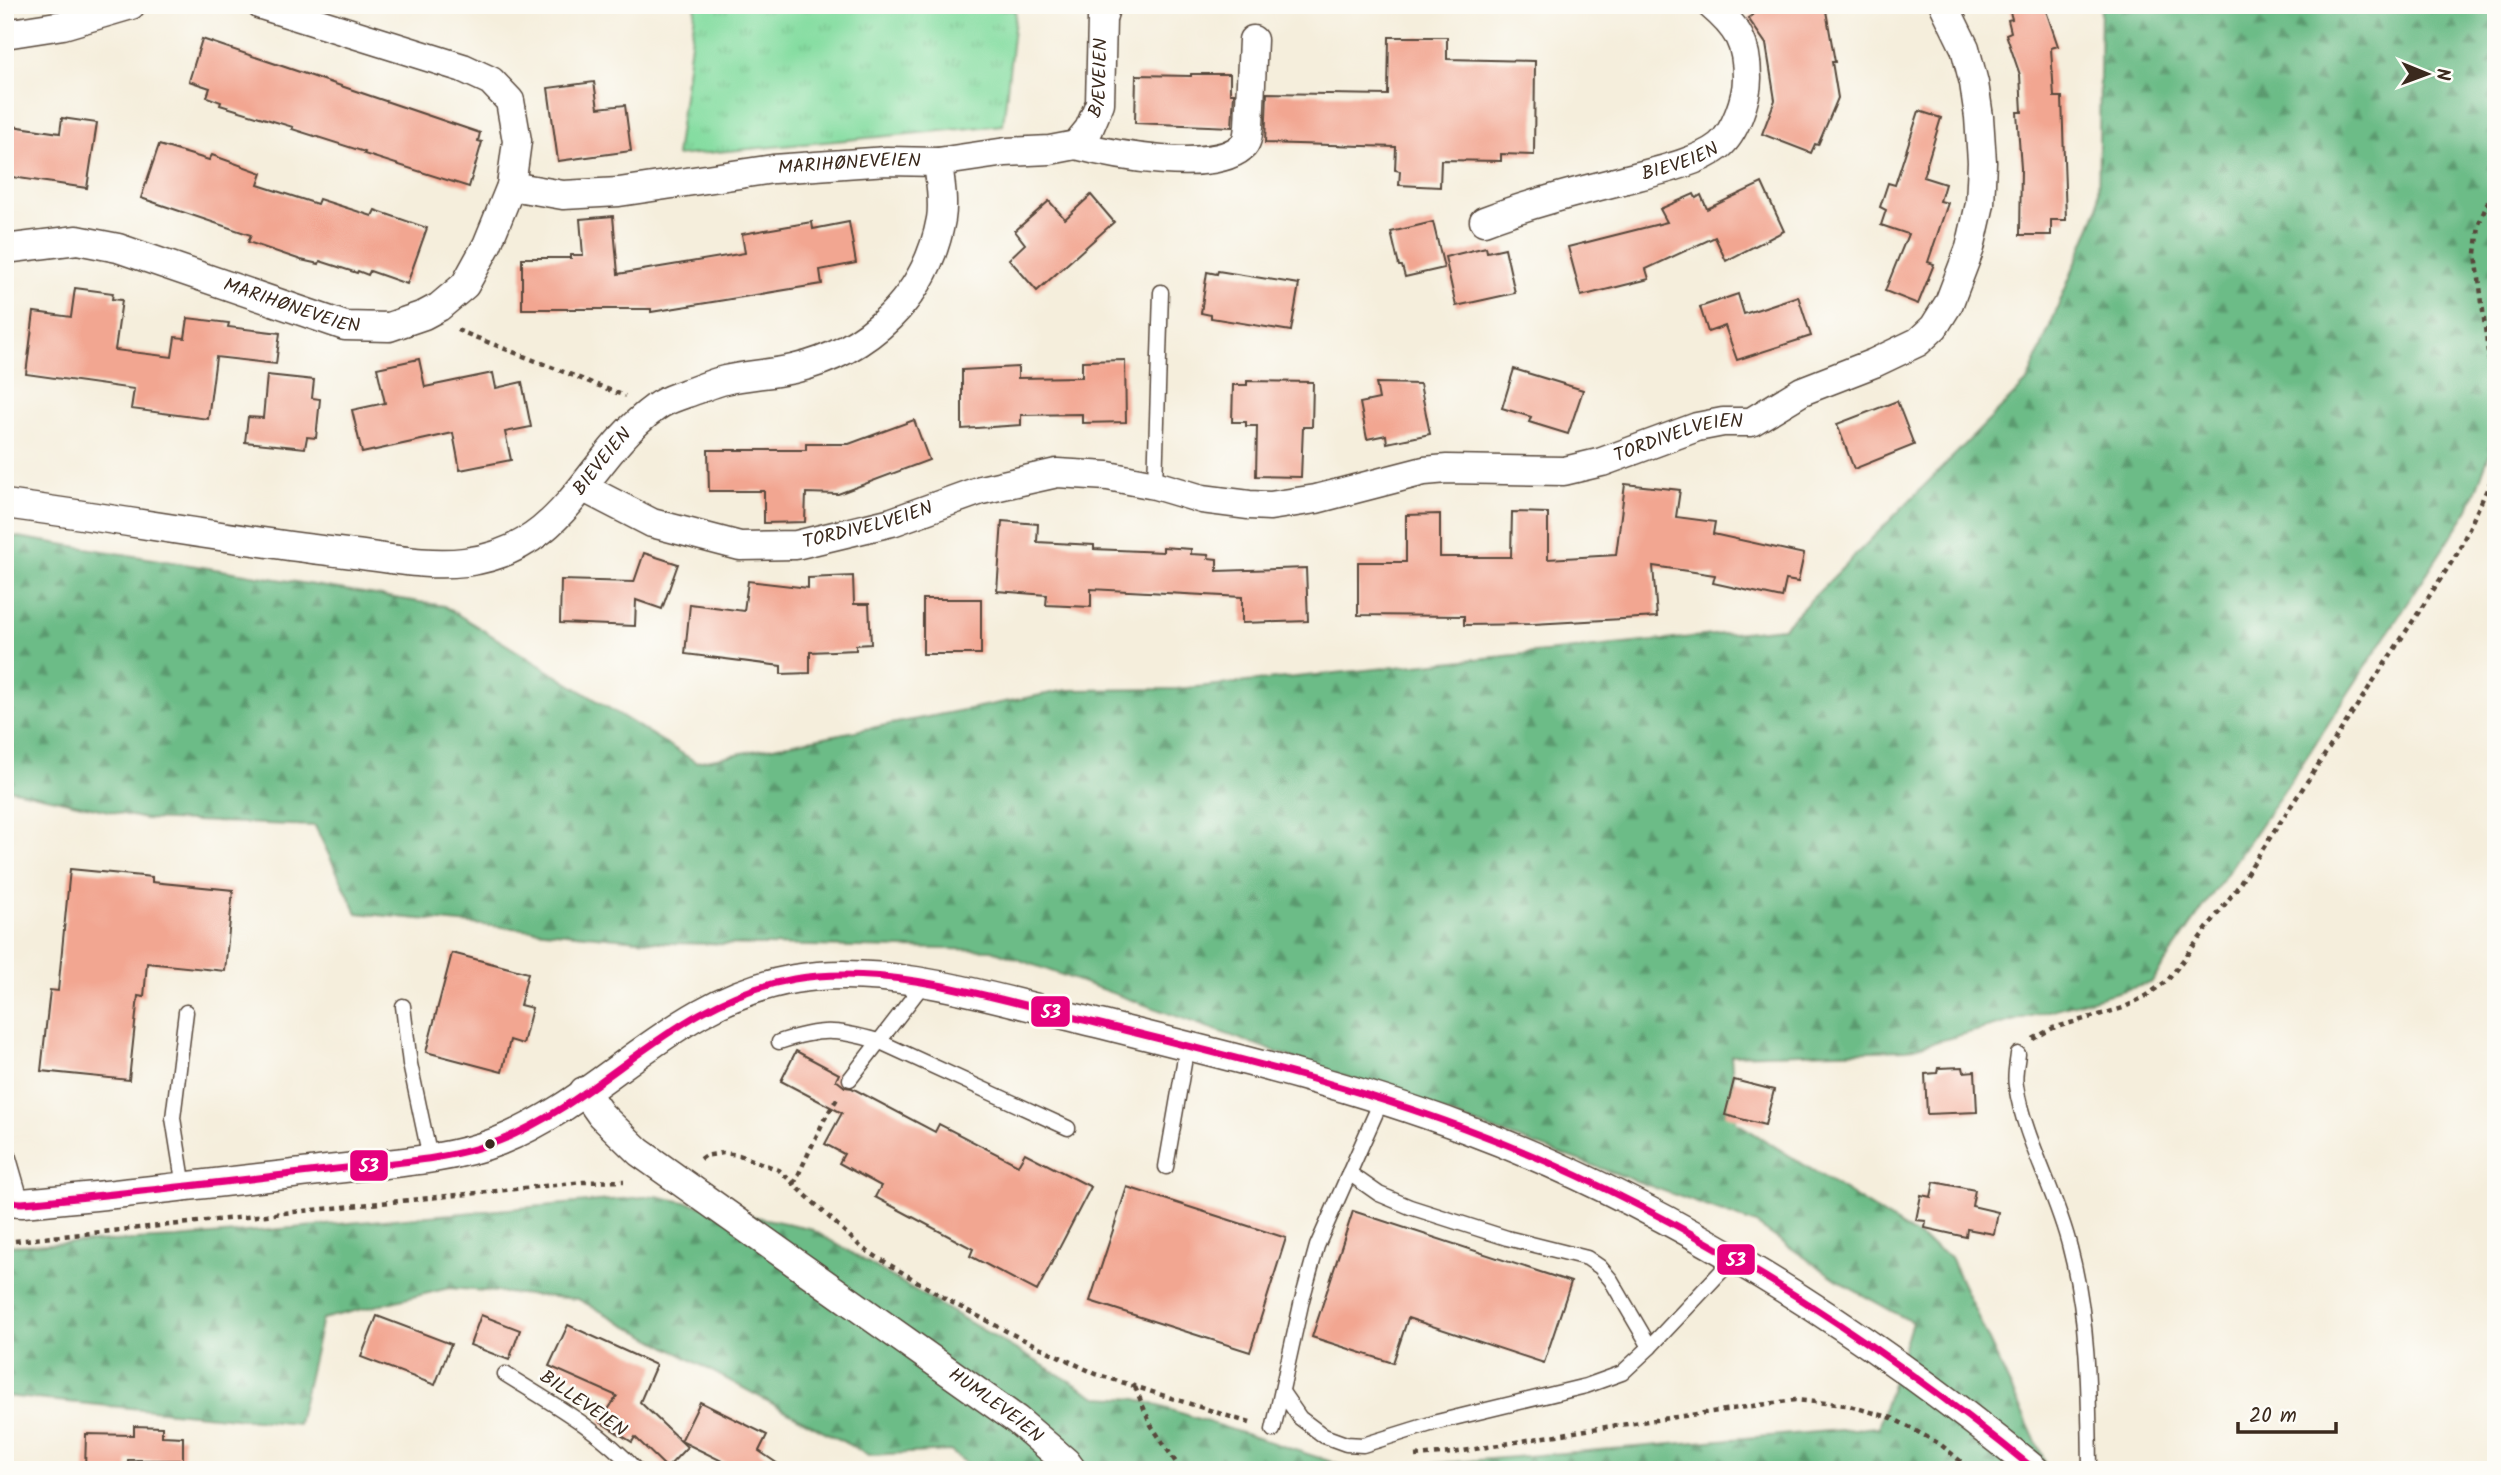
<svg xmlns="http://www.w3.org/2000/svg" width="2501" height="1475" viewBox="0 0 2501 1475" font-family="Kalam,sans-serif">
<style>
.grass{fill:url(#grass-tufts);stroke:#608460;stroke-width:2}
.forest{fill:url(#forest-firs);stroke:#547352;stroke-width:2}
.building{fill:#f2a691}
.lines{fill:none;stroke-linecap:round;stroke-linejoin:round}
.service-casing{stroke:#57473a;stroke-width:17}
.minor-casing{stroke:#57473a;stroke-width:31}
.path{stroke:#57473a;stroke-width:4.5;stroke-dasharray:5 5;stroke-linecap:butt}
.service{stroke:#fff;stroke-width:14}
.minor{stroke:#fff;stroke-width:28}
.bus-1-casing{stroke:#fdfcf7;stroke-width:12}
.bus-1{stroke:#e5007d;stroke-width:7}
.bus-dot{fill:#3b2a1e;stroke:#fdfcf7;stroke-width:2.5}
.labels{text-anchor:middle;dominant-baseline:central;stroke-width:5;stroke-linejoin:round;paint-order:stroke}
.street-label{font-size:19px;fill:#3b2a1e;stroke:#fdfcf7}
.line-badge{stroke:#fdfcf7;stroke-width:2.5}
.badge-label{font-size:19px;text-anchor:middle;font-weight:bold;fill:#fff}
</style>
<defs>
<pattern id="grass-tufts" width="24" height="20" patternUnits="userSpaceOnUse" patternTransform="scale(1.75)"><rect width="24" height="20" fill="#85dda1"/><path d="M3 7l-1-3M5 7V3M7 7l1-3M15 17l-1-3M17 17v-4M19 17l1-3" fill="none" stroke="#74be8a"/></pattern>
<pattern id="forest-firs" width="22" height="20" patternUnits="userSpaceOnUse" patternTransform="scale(1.75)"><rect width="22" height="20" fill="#6cbc87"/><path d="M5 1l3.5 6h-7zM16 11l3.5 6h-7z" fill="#5a996e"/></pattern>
</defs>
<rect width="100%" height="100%" fill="#fdfcf7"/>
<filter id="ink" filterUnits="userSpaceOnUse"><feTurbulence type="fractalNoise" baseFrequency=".0143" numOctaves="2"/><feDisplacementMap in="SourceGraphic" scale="14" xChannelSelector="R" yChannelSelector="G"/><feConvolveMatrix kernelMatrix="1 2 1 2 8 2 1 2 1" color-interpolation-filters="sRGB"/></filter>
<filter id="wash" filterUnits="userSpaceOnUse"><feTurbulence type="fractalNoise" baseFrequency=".00686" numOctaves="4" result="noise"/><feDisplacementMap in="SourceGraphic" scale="28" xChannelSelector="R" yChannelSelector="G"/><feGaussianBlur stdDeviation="1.57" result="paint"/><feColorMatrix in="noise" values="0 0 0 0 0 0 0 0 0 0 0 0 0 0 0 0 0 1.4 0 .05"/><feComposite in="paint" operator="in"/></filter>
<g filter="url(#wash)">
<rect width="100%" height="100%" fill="#f5eedc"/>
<path class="grass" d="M696,5H916L1016,10L1003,125L676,156Z"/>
<g class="forest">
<path d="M2101,5H2496V436L2469,509L2290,782L2151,983L1906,1050L1731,1055L1736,1122L1950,1257L2049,1470H1357L1878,1427L1912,1322L1848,1287L1756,1224L992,950L670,943L357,913L315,826L145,819L5,788V535L444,606L696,762L1067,690L1177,689L1783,628L2027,382L2098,209Z"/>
<path d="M656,1196L809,1228L1097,1397L1137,1399L1357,1470H976L950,1451L868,1455L578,1299L449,1288L322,1319L298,1424L5,1396V1246L177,1238Z"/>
</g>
<g id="blocks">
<g class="building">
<path d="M1767,5H1825L1835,62H1832L1838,98L1818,145L1815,144L1811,153L1762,134L1775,100L1766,44L1748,18Z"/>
<path d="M2008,5H2044L2058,46L2051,48L2054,97H2062L2066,220H2051V235H2020L2021,168L2017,112H2022L2020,75L2006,34L2011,32L2008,20L2012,19Z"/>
<path d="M1389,37H1447V59L1535,61L1534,155L1501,154V161L1441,160L1440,187L1399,185L1400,171L1395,170L1396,147L1265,143L1267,93L1388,95Z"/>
<path d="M202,39L480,133L478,141L482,142L469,187L364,154L365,152L292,129L293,127L220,105L221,102L207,97L210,88L189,81Z"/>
<path d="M1191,74H1230V93H1234L1232,127L1135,123L1136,75L1191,76Z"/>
<path d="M594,82L598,108L625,105L631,151L558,161L548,88Z"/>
<path d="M1919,111L1941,118L1923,177L1945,184L1940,201L1948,203L1928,262L1934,264L1918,304L1885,291L1908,234L1881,225L1886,210L1880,207L1888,183L1895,185Z"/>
<path d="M62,118L97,123L87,188L5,176V125L60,133Z"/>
<path d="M159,145L209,160L212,155L262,173L258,185L317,204L319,199L372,216L375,210L427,228L407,284L370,271L368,275L358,271L357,273L320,261L319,264L301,260L248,242L251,235L141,198Z"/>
<path d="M1762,183L1784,231L1726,261L1715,237L1646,269L1649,279L1581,296L1568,247L1667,222L1660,209L1694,194L1696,198L1701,195L1707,209Z"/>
<path d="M1091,195L1114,222L1037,291L1009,259L1025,244L1015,231L1049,201L1065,219Z"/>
<path d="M613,216L618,274L745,253L742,234L812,222L813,229L849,222L856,263L820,270L822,284L651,312V309H522V258H571V255H583L580,219Z"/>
<path d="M1433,222L1444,268L1405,277L1402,266H1399L1391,232Z"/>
<path d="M1486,247L1487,252L1505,248L1515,293L1456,306L1445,257Z"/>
<path d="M1218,271L1299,284L1291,331L1211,318V315L1201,313L1207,272L1217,274Z"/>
<path d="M75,288L113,293L112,299L122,300L115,350L172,357L175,337L185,338L188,318L229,323L228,327L280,333L276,364L216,357L208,419L131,409L134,389L26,374L34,312L71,317Z"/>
<path d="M1738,294L1744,314L1798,296L1811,336L1737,360L1725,326L1708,332L1700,307Z"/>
<path d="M419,359L425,387L493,373L496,388L522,382L531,427L505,432L511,460L460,470L453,433L362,453L352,410L385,403L377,368Z"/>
<path d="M1125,360L1126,422L1082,423V414L1021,415V425L962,429V370L1018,367V378L1082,377V361Z"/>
<path d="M1514,369L1583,390L1568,434L1529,422L1531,417L1502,408Z"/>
<path d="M267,375L314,380L312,398L320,399L316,438L307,437L305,448L245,442L248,417L263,418Z"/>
<path d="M1247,381L1313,382L1312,427H1303L1301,477L1256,476L1257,426H1246V422H1232L1233,385H1247Z"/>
<path d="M1376,383L1420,384L1430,434L1387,443L1386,435L1367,439L1360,403L1379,399Z"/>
<path d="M1897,401L1914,445L1854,469L1837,424Z"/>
<path d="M914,420L929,460L838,494L806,493L805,522L764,523V491H709L708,450H806V444H849Z"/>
<path d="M1625,484L1680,490L1676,517L1715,522L1713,534L1804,554L1798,582L1786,580L1782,598L1713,583L1715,575L1653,566L1657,617L1533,624L1464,625V616L1358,615V562H1406V515L1440,514V557H1511L1512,512L1548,513V559L1616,555Z"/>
<path d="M1002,521L1038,524L1037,542L1094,545V549L1163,552V547L1191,549V554L1209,555L1208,558L1217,559V571L1306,568L1308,621L1242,623V597L1091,589V607L1046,605L1047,595L997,591Z"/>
<path d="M644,553L678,564L662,609L636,600L635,626L560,623L561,580L634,582Z"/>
<path d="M853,576L854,604H869L871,644L856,645V650L810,652V673L781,674V666L685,654L690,604L744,611L748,581L808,588V578Z"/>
<rect x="923" y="599" width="58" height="55"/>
<path d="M70,869L152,877V882L233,890L225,971L147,963L144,997L138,996L129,1080L41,1071L50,990L58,991Z"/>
<path d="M452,953L528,973L520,1005L532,1008L523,1044L510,1040L502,1072L426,1052Z"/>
<path d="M796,1051L839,1074L836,1080L845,1087L852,1088L935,1132L939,1124L1018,1165L1025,1153L1091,1187L1037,1291L970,1256L973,1249L875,1197L881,1186L839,1163L844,1154L825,1144L842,1113L781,1081Z"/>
<path d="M1963,1067L1964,1072L1975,1071L1977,1112L1927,1114L1925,1074L1937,1073L1938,1068Z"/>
<path d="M1734,1080L1774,1090L1765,1125L1725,1115Z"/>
<path d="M1934,1182L1975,1190L1972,1206L1998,1212L1994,1234L1967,1229L1966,1237L1925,1228L1926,1221L1916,1220L1921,1195L1931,1197Z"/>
<path d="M1127,1187L1286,1238L1250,1352L1090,1301Z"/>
<path d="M1353,1211L1571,1282L1544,1363L1408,1318L1393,1363L1312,1337Z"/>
<path d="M481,1315L520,1330L509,1360L470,1345Z"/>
<path d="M377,1316L451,1344L435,1385L361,1357Z"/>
<path d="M568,1325L656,1365L640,1402L687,1447L667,1468L635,1437L632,1442L600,1422L617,1396L549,1366Z"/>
<path d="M700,1402L767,1435L759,1451L787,1470H740L681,1441Z"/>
<path d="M134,1426L162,1427V1436L183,1437V1460H128L127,1470H85L86,1434L134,1435Z"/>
</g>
</g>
</g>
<g filter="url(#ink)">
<use href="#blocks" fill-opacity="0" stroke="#57473a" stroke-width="2"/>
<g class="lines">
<g class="service-casing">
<g id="service">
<path d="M1155,485L1161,292"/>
<path d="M403,1006L410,1064L430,1158"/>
<path d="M779,1042C821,1028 836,1029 878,1041L1068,1128"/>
<path d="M2018,1054C2017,1064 2014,1076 2016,1086C2025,1142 2057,1193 2070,1248C2089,1320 2089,1396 2090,1470"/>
<path d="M850,1079L924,983"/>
<path d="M5,1144L22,1203"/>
<path d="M1166,1167L1187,1046"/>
<path d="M1349,1173L1379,1194L1410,1207L1507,1238L1587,1258L1600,1267L1611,1280L1650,1347"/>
<path d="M184,1187L173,1118L186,1012"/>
<path d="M505,1374C551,1403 599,1429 636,1470"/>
<path d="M1282,1392L1300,1418L1324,1436L1346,1444L1363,1445L1437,1422L1586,1386L1622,1373L1650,1347L1733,1259"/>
<path d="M1273,1430L1302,1300L1317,1246L1382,1099"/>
</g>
</g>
<g class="minor-casing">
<g id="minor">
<path d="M5,34L63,25L131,5"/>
<path d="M1076,145C1113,155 1211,174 1242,147C1248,142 1248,133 1249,126L1253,40"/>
<path id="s1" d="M511,186L563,195L619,192L773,169L887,161L938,162"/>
<path id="s2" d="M1484,221C1529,204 1576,192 1623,180C1649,173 1698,163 1719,146C1735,133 1747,98 1747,78C1747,43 1738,28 1711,5"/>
<path id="s3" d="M5,249L77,240L118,248L345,326L389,327L424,315L439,307L465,285L487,245L511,186L517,141L510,101L491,81L463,68L261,5"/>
<path id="s4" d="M584,488L652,523L740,546L796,545L892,522L981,490L1057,473L1108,476L1155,485L1202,499L1249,505L1270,506L1316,499L1424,471L1447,469L1564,471L1602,462L1697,427L1723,422H1751L1802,391L1874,363L1918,342L1934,327L1949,303L1970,248L1980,204L1982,162L1979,117L1974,83L1965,48L1944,5"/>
<path id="s5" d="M5,504C119,519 232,540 346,553C384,557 426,567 465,562C569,549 584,459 656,407C665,400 677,397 687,393C700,389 712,383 725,380C747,375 770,374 793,369C868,352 927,297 941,219C944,201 940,181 938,162L1006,152L1050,150L1076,145L1089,129L1100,103L1102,19L1106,5"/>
<path id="s6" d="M584,1091L601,1115L639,1152L1017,1420L1066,1462L1072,1470"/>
<path d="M5,1202L22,1203C124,1194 225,1182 327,1170C383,1163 445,1162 499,1141C606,1098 673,1000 794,979C889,962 1003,1001 1096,1023C1220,1054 1344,1083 1464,1128C1669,1204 1867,1332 2035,1470"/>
</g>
</g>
<g class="path">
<path d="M2496,182L2479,224L2476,254L2491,376L2496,379"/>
<path d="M457,330L625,396"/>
<path d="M2033,1039L2053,1028L2123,1008L2146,996L2168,980L2235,891L2457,554L2496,470"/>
<path d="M700,1159L704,1156L723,1153L739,1155L779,1170L862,1248L951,1302L1012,1334L1096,1374L1250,1423"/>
<path d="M794,1184L824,1120L838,1097"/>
<path d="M5,1242L583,1182L624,1181"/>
<path d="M1135,1387L1151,1425L1181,1470"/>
<path d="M1415,1456L1452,1453L1592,1429L1795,1400L1846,1405L1892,1418L1940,1444L1971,1470"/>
</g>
<use href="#service" class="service"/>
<use href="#minor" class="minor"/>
<g class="bus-1-casing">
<path id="bus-1" d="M5,1202L22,1203C124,1194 225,1182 327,1170C383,1163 445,1162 499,1141C606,1098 673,1000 794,979C889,962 1003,1001 1096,1023C1220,1054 1344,1083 1464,1128C1669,1204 1867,1332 2035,1470"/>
</g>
<use href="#bus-1" class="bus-1"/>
</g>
</g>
<circle class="bus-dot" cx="490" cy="1144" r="6"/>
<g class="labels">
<g class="street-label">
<text stroke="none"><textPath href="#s5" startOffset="1354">BIEVEIEN</textPath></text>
<text stroke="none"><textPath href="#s2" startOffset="205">BIEVEIEN</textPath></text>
<text stroke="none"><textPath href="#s1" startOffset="341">MARIHØNEVEIEN</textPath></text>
<text stroke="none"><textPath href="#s3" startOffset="298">MARIHØNEVEIEN</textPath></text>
<text stroke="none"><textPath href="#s4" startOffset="1129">TORDIVELVEIEN</textPath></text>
<text stroke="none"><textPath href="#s5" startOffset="640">BIEVEIEN</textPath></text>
<text stroke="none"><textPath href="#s4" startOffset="298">TORDIVELVEIEN</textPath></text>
<text transform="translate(583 1404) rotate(35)">BILLEVEIEN</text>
<text stroke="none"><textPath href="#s6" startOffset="520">HUMLEVEIEN</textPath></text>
</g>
</g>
<g class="line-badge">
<rect x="1030" y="995" width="41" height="33" rx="7" fill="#e5007d"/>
<rect x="349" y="1149" width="40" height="33" rx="7" fill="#e5007d"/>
<rect x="1716" y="1243" width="40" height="33" rx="7" fill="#e5007d"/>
</g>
<g class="badge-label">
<text x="1051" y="1018">53</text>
<text x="369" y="1172">53</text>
<text x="1736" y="1266">53</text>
</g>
<rect width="2501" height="1475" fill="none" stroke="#fdfcf7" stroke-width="28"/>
<g transform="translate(2427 74) rotate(91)" stroke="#fdfcf7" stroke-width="5" paint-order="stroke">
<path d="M0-5L12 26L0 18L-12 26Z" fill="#3b2a1e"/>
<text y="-10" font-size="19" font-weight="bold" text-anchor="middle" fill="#3b2a1e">N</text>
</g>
<path d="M2238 1422v10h98v-10" fill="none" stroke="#3b2a1e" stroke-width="3.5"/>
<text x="2249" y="1422" font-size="21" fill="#3b2a1e" stroke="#fdfcf7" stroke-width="5" paint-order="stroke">20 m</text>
</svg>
